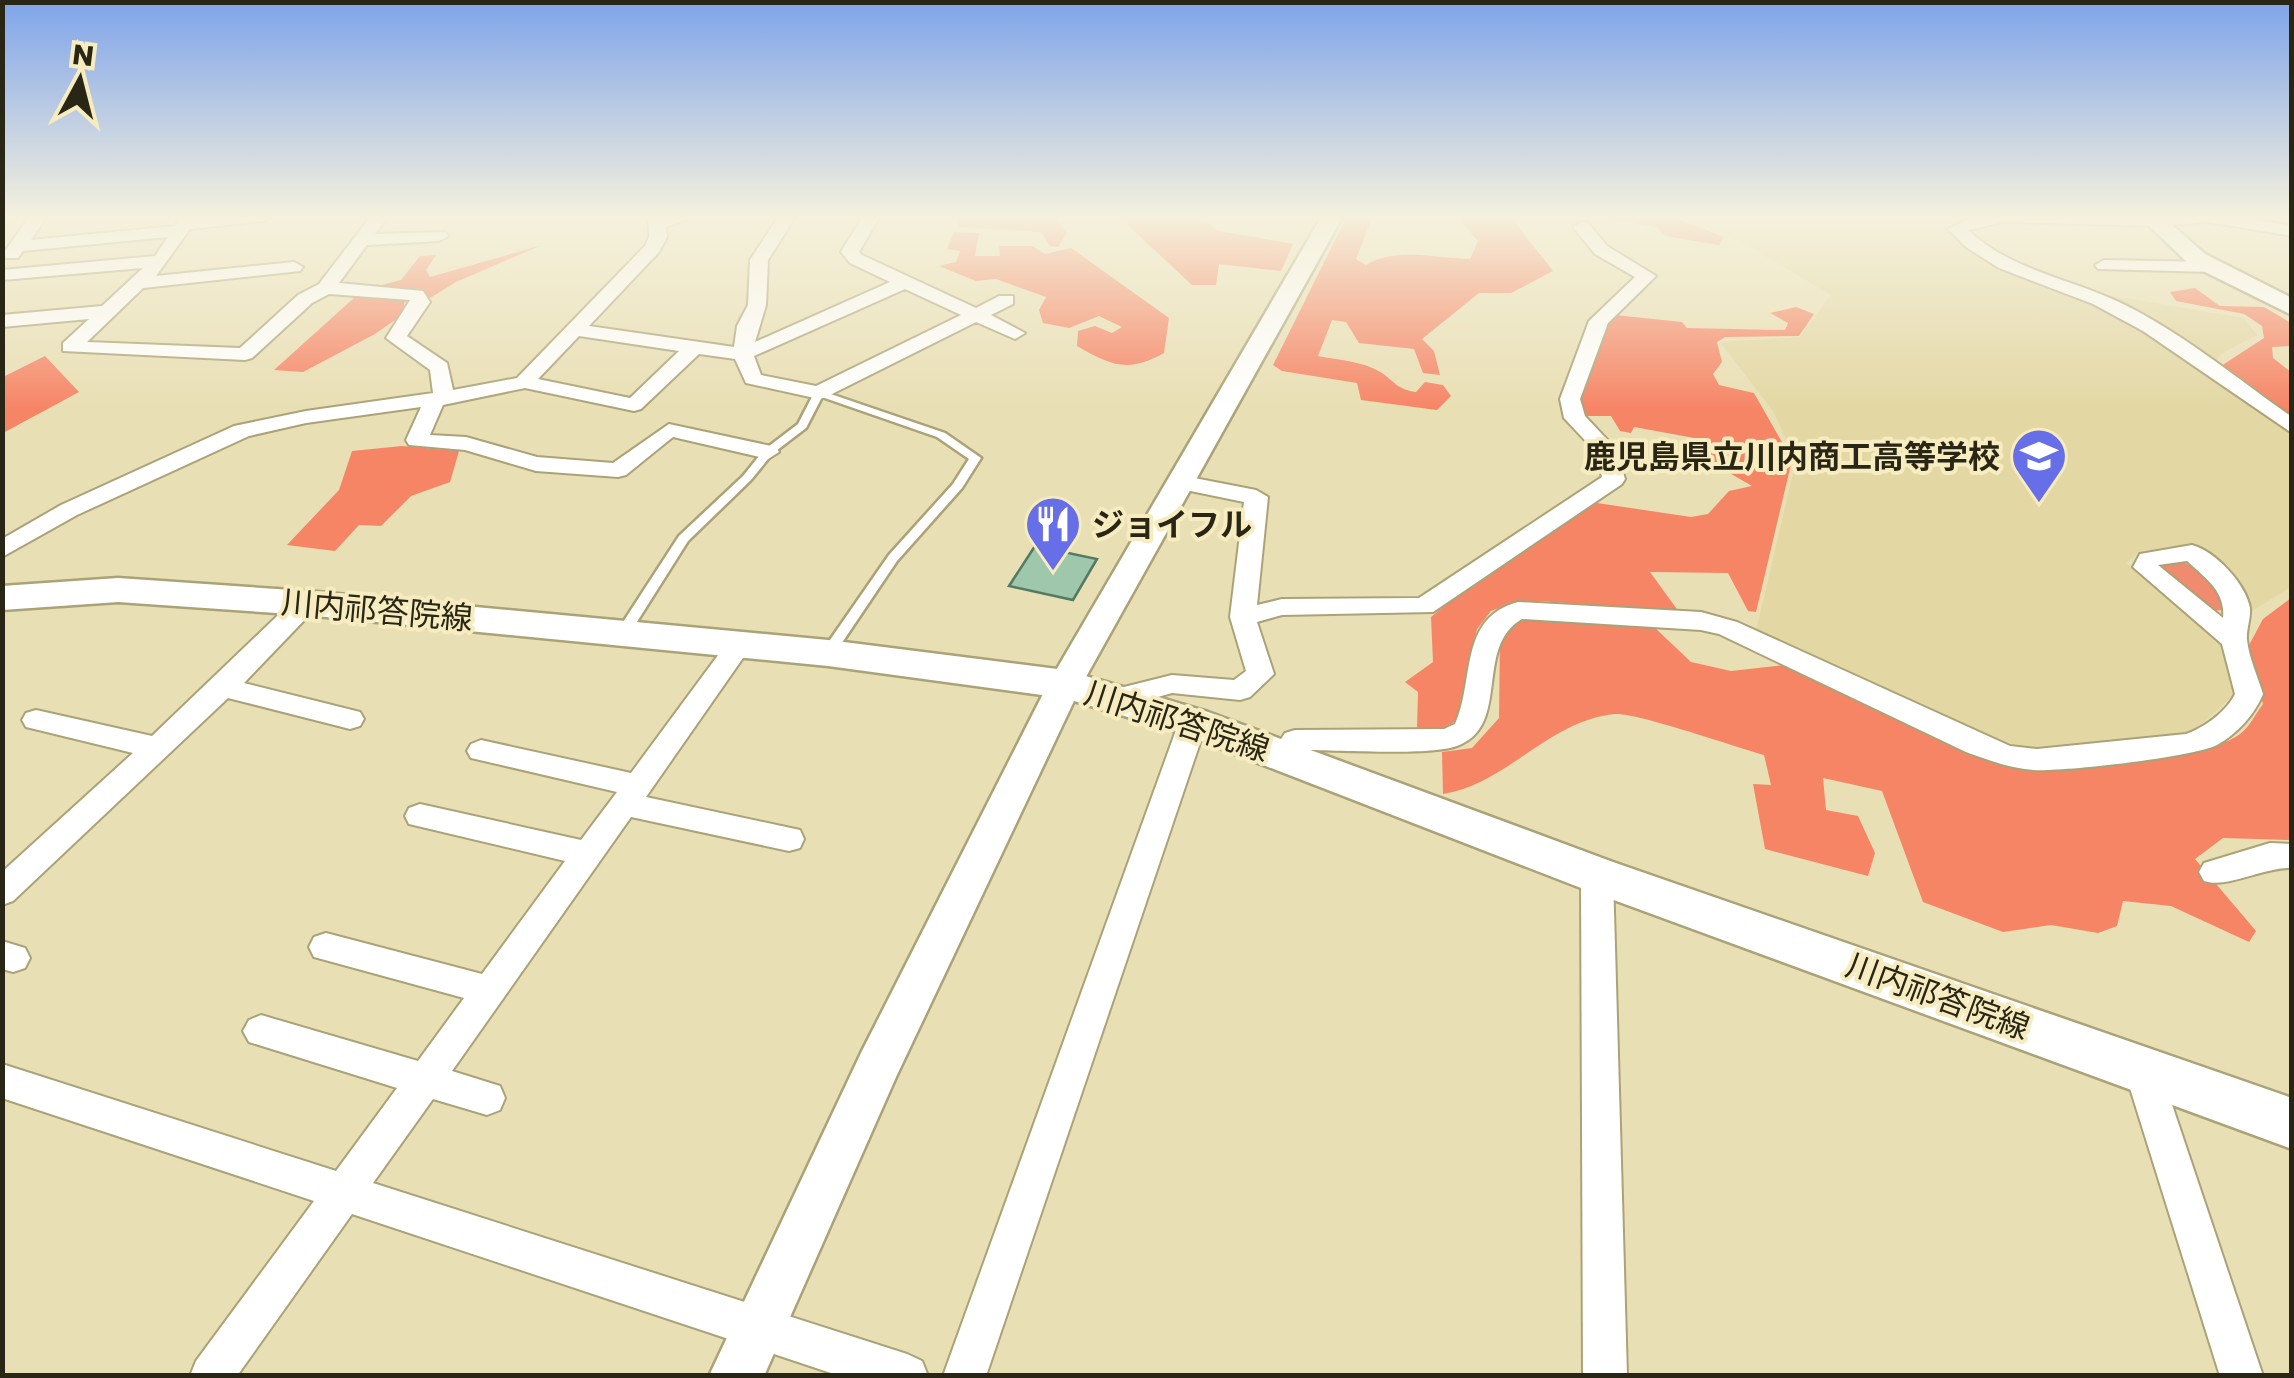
<svg xmlns="http://www.w3.org/2000/svg" width="2294" height="1378" viewBox="0 0 2294 1378" font-family="Poppins,'Noto Sans JP',sans-serif">
<style>
.built{fill:#e3d7a4}
.green{fill:#f08b6f}
.forest{fill:#f68566}
.building{fill:#9ec7ac;stroke:#537a62;stroke-width:2.5}
.lines{fill:none;stroke-linecap:round;stroke-linejoin:round}
.service-casing{stroke:#aba278;stroke-width:5}
.minor-casing{stroke:#aba278;stroke-width:4}
.tertiary-casing{stroke:#aba278;stroke-width:5}
.secondary-casing{stroke:#aba278;stroke-width:5}
.service{fill:#fff;fill-rule:evenodd}
.minor{fill:#fff;fill-rule:evenodd}
.tertiary{fill:#fff;fill-rule:evenodd}
.secondary{fill:#fff;fill-rule:evenodd}
.labels{text-anchor:middle;dominant-baseline:central;stroke-width:8;stroke-linejoin:round;paint-order:stroke}
.poi-label{font-size:32px;font-weight:bold;fill:#292615;stroke:#f6ecc0;text-anchor:end}
.street-label{font-size:32px;fill:#292615;stroke:#f6ecc0}
</style>
<rect width="100%" height="100%" fill="#e9dfb4"/>
<path class="built" d="M1677,216H1939L1952,234L1997,266L2055,286L2244,318L2257,335L2222,353L2213,365L2291,422V587L2252,611L2240,584L2198,548L2137,554L2126,563L2221,641L2235,694L2198,727L2180,734L2042,749L2016,748L1987,741L1756,631L1796,461L1773,411L1720,342L1800,337L1831,295L1740,241Z"/>
<path class="green" d="M2180,561C2200,568 2222,588 2223,610L2211,611L2163,572L2159,563Z"/>
<g class="forest">
<path d="M960,216H1062L1056,219L1067,233L1058,247L1050,246L1041,232L958,227Z"/>
<path d="M1118,216H1199L1218,231L1293,244L1281,271L1219,264L1216,285H1192Z"/>
<path d="M1347,216H1373L1356,259L1366,265C1395,247 1437,258 1470,259L1478,241L1457,216H1510L1553,271L1511,293H1479L1422,339L1434,351L1440,375L1423,373L1414,349L1359,343L1346,322L1332,320L1318,356C1339,360 1363,361 1382,373C1396,383 1397,389 1416,392L1425,382L1443,385L1451,396L1437,410L1361,400L1357,383L1282,371L1273,365Z"/>
<path d="M1594,216H1671L1724,237L1719,245L1666,236L1656,227Z"/>
<path d="M954,232L979,233L975,256H1000L999,246H1032L1045,254L1071,248L1169,318L1164,353C1128,373 1112,366 1077,346L1078,331L1095,326L1112,333L1122,327L1099,316L1069,328L1043,323L1039,310L1046,297L996,279L976,281L939,266L956,262L960,251L947,249Z"/>
<path d="M542,245L456,282L430,298L401,287H374L401,280L420,256L436,255L426,270L430,277Z"/>
<path d="M2195,288L2220,306L2264,307L2291,323V346L2272,347L2273,358L2291,372V418L2221,366L2264,338L2262,326L2244,314L2176,301L2170,292Z"/>
<path d="M355,297L405,300L402,315L375,334L303,372L274,370Z"/>
<path d="M1796,307L1814,314L1799,336L1725,337L1717,342L1722,362L1713,374L1719,385L1754,393L1792,460L1756,612L1748,611L1728,573L1650,572L1679,612L1540,601L1512,603L1491,611L1477,629L1456,721L1439,730L1417,728L1418,692L1405,682L1433,662L1431,617L1478,579L1597,503L1691,517L1708,514L1729,491L1752,486L1707,460L1700,439L1634,427L1631,433L1620,431L1611,416H1585L1580,404L1605,326L1615,315L1682,322L1687,328L1785,330L1788,323L1770,313Z"/>
<path d="M45,356L79,392L3,433V377Z"/>
<path d="M402,446L459,451L450,482L411,496L381,526L359,525L335,551L287,545L339,490L352,451Z"/>
<path d="M2291,598V840L2223,838L2195,859L2256,931L2249,942L2171,906L2123,901L2117,926L2098,933L2051,925L2003,932L1923,902L1882,791L1823,778L1826,810L1858,816L1875,853L1868,876L1765,849L1753,784L1771,785L1764,755C1736,747 1635,712 1615,714C1549,720 1507,784 1443,794L1442,752L1472,748L1499,718L1500,635L1517,622L1539,618L1653,626L1691,662L1731,671L1784,665L2011,766C2059,772 2201,763 2240,734C2249,728 2256,713 2263,704L2248,647L2263,619Z"/>
</g>
<path class="building" d="M1035,546L1097,559L1073,600L1009,586Z"/>
<g class="lines">
<g class="service-casing">
<path id="service" d="M819,390L945,433L981,458L962,488L897,561L833,656H823L821,653L889,555L953,484L969,459L937,437L822,397L806,428L772,454L751,480L688,541L628,636H618L616,633L679,536L743,476L764,450L798,424L814,393Z"/>
</g>
<g class="minor-casing">
<g id="minor">
<path d="M30,216H47L31,240L175,226L181,216H272L264,221L190,229L156,276L294,262L303,267L300,271L143,288L87,342L240,348L298,295L319,284L371,216H388L375,234L445,232L448,236L439,241L367,245L339,283L423,291L430,302L407,336L447,363L453,390L517,378L645,246L649,237L648,216H696L666,227L667,237L659,252L589,326L734,347L737,326L748,305L750,260L779,216H796L768,260L766,305L755,342L890,282L850,263L841,252L863,216H880L859,252L862,255L976,308L999,296H1013V304L991,315L1025,333L1015,339L976,322L826,397L819,399L746,383L735,359L699,354L641,409L634,411L525,388L443,405L430,435L466,437L537,457L613,463L669,424L776,447L779,452L768,459L673,437L626,475L618,477L536,471L465,450L409,445L406,440L421,407L306,423L249,436L77,515L2,557V539L61,505L234,426L306,411L433,393L430,370L386,338L410,300L329,294L312,303L252,358L245,360L63,351V343L89,319L2,327V315L102,306L143,268L2,280V270L155,256L168,237L23,251L18,258H6L3,254ZM905,289L961,315L816,386L761,375L754,356ZM579,336L679,351L630,398L538,379Z"/>
<path d="M1974,216H2234L2292,226V236L2208,222L2157,226L2004,222L1968,230C2013,273 2080,280 2133,309C2190,339 2239,380 2292,417V433L2143,331L2093,304L1999,268L1966,247L1948,229Z"/>
<path d="M1582,222L1588,223L1607,246L1656,276L1608,323L1580,399L1585,416L1616,449L1625,479L1622,484L1433,612L1282,615L1257,622L1274,674L1250,697L1240,700L1172,693L1118,708L1108,705L1104,698L1108,691L1172,675L1234,680L1246,671L1230,617L1244,502L1171,487L1168,482L1171,477L1179,475L1256,490L1268,497L1257,605L1282,599L1419,598L1602,477L1595,451L1564,418L1560,399L1589,321L1635,277L1595,254L1573,227Z"/>
<path d="M2104,260L2212,262L2221,267L2212,272L2098,269L2095,265Z"/>
<path d="M2192,545C2215,551 2246,584 2250,608C2251,618 2246,630 2247,640C2249,658 2258,677 2263,694C2255,714 2237,734 2217,745C2194,757 2062,772 2033,770C2009,768 1988,760 1966,752L1719,634L1701,630L1522,619C1473,647 1512,726 1457,746C1430,756 1337,750 1303,750L1295,764L1285,767L1275,764L1270,756L1285,733L1295,730L1444,729L1455,724C1475,681 1458,618 1518,602L1701,612L1737,622L2010,746L2037,749L2186,734C2204,728 2227,711 2235,694L2222,644L2133,567L2140,554ZM2187,561C2204,577 2226,591 2223,618L2158,565Z"/>
<path d="M306,595L319,603L315,609L244,683L360,712L364,719L360,726L350,729L228,698L13,901L2,905V872L133,753L26,727L22,720L26,713L36,710L152,736L297,597Z"/>
<path d="M739,636L748,639L752,645L646,797L800,830L804,839L800,848L789,851L631,817L452,1071L500,1086L505,1098L500,1110L487,1115L433,1099L373,1183L907,1354L922,1361L928,1376H840L352,1214L237,1376H190L196,1361L314,1201L2,1098V1064L336,1171L397,1088L249,1042L243,1031L249,1020L261,1015L418,1061L464,998L314,957L309,947L314,937L326,933L482,974L565,861L409,824L405,816L409,808L420,804L581,840L617,792L471,758L467,751L471,744L481,740L631,773L730,639Z"/>
<path d="M1193,712L1203,715L1207,722L986,1376H943L1179,722L1183,715Z"/>
<path d="M2270,843L2292,844V868C2263,867 2227,889 2204,881L2199,872L2204,863Z"/>
<path d="M1597,862L1608,866L1613,875L1627,1376H1583L1581,875L1586,866Z"/>
<path d="M2,941L25,948L30,958L25,968L13,972L2,969Z"/>
<path d="M2142,1053L2155,1057L2160,1069L2263,1376H2220L2124,1069L2129,1057Z"/>
</g>
</g>
<g class="tertiary-casing">
<g id="tertiary">
<path d="M1322,216H1343L1082,684L896,1077L764,1376H709L861,1053L1048,684Z"/>
<path d="M2139,216H2162L2205,254L2292,298V315L2189,264Z"/>
</g>
</g>
<g class="secondary-casing">
<path id="secondary" d="M118,578L306,591L828,640L1065,670L1208,712L1613,862L2292,1098V1149L1581,888L1178,732L1064,698L828,666L306,615L118,602L2,610V586Z"/>
</g>
<use href="#service" class="service"/>
<use href="#minor" class="minor"/>
<use href="#tertiary" class="tertiary"/>
<use href="#secondary" class="secondary"/>
</g>
<linearGradient id="sky" x2="0" y2="1"><stop stop-color="#7ea4ea"/><stop offset="0.53" stop-color="#f5f1dd"/><stop offset="1" stop-color="#f5f1dd" stop-opacity="0"/></linearGradient>
<rect width="2294" height="409" fill="url(#sky)"/>
<defs>
<g id="school-pin" transform="scale(2.875)"><path d="M0 17L-7.5 6A9.5 9.5 0 1 1 7.5 6Z" fill="#676fe8" stroke="#f6ecc0"/><path d="M0-5L7-2L0 1L-7-2ZM-4 1L0 2.5L4 1V4Q0 6-4 4Z" fill="#fff"/></g>
<g id="restaurant-pin" transform="scale(2.875)"><path d="M0 17L-7.5 6A9.5 9.5 0 1 1 7.5 6Z" fill="#676fe8" stroke="#f6ecc0"/><path d="M-5-6h1v4h1v-4h1v4h1v-4h1v5L-1.5 .5V6h-2V.5L-5-1ZM5-6V6H3V1.5H1.5Q1.5-4 5-6Z" fill="#fff"/></g>
</defs>
<g fill-rule="evenodd">
<use href="#school-pin" x="2039" y="456"/>
<use href="#restaurant-pin" x="1053" y="524"/>
</g>
<g class="labels">
<g class="poi-label">
<text x="2000" y="456">鹿児島県立川内商工高等学校</text>
<text x="1092" y="524" text-anchor="start">ジョイフル</text>
</g>
<g class="street-label">
<text transform="translate(377 610) rotate(5)">川内祁答院線</text>
<text transform="translate(1177 721) rotate(18)">川内祁答院線</text>
<text transform="translate(1938 996) rotate(20)">川内祁答院線</text>
</g>
</g>
<rect width="2294" height="1378" fill="none" stroke="#292615" stroke-width="10"/>
<g transform="translate(80 80) rotate(7)" stroke="#f6ecc0" stroke-width="8" paint-order="stroke">
<path d="M0-8L18 38L0 25L-18 38Z" fill="#292615"/>
<text y="-15" font-size="28" font-weight="bold" text-anchor="middle" fill="#292615">N</text>
</g>
</svg>
